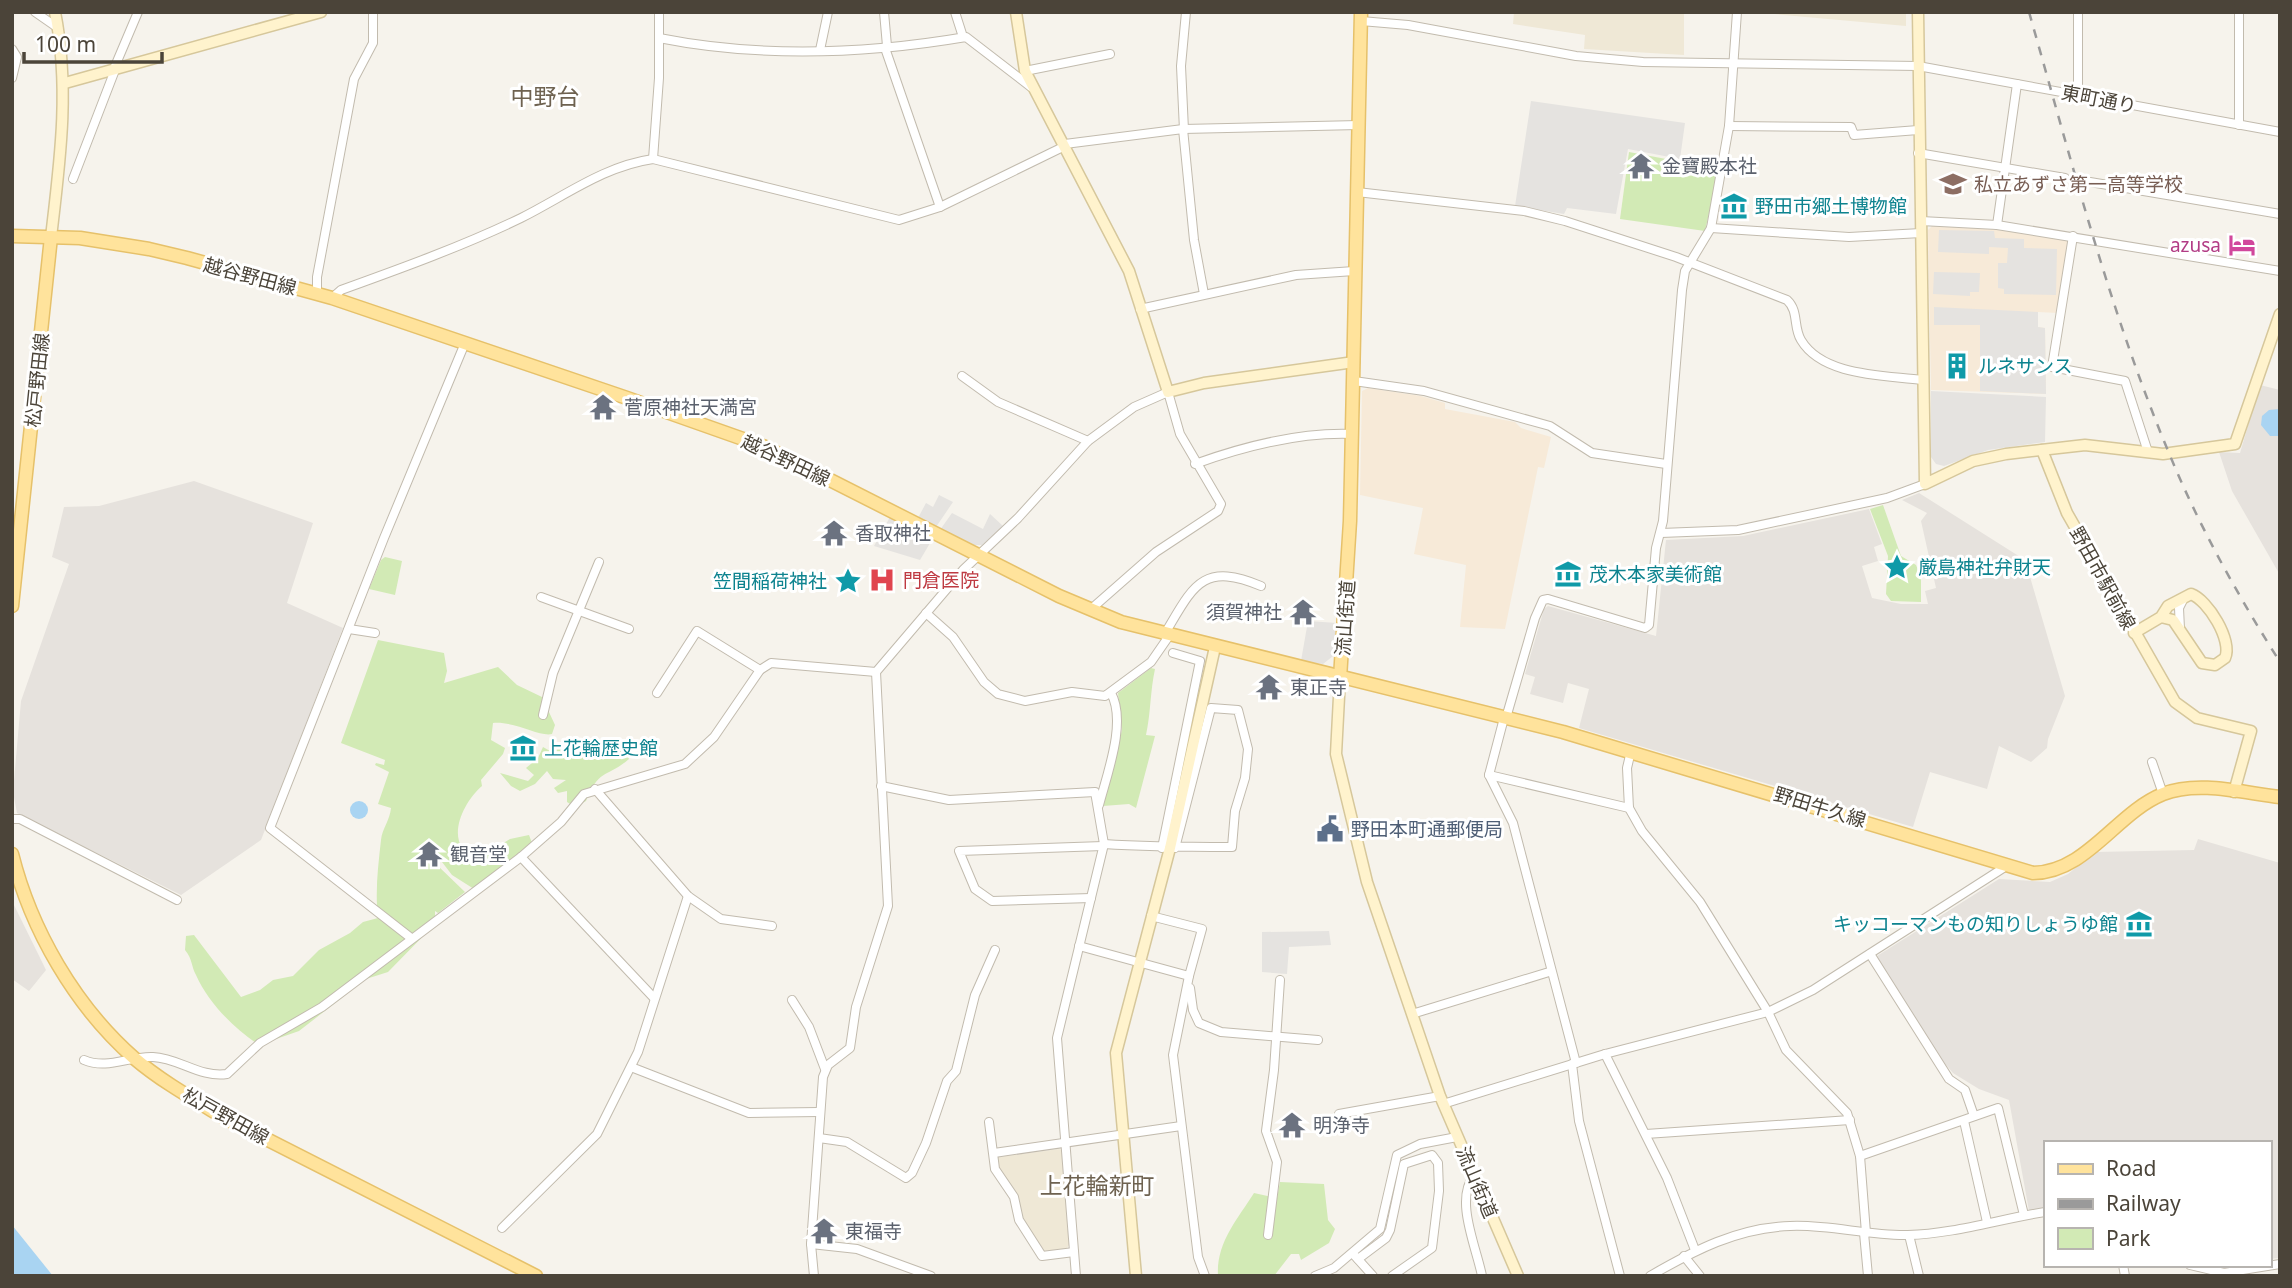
<svg xmlns="http://www.w3.org/2000/svg" width="2292" height="1288" viewBox="0 0 2292 1288" font-family="'Noto Sans','Noto Sans JP',sans-serif">
<style>
.commercial{fill:#f7ead8}
.industrial{fill:#e6e2dd}
.education{fill:#efe8d6}
.green{fill:#d2eab5}
.parking{fill:#e5e3e0}
.water{fill:#a9d4f2}
.lines{fill:none;stroke-linecap:round;stroke-linejoin:round}
.street-casing{stroke:#c2bbae;stroke-width:10}
.secondary-casing{stroke:#d6c79b;stroke-width:13}
.primary-casing{stroke:#e6c16a;stroke-width:15}
.street{stroke:#fff;stroke-width:8}
.secondary{stroke:#fff3cd;stroke-width:10}
.primary{stroke:#ffe39c;stroke-width:12}
.rail{stroke:#9a9a9a;stroke-width:2.5;stroke-dasharray:9 9;stroke-linecap:butt}
.labels{text-anchor:middle;dominant-baseline:central;stroke-width:6;stroke-linejoin:round;paint-order:stroke}
.street-label{font-size:19px;fill:#4b4439;stroke:#fff}
.worship-label{font-size:19px;fill:#5b616d;stroke:#fff;text-anchor:start}
.education-label{font-size:19px;fill:#785e54;stroke:#fff;text-anchor:start}
.culture-label{font-size:19px;fill:#0d838f;stroke:#fff;text-anchor:start}
.hotel-label{font-size:19px;fill:#b23c85;stroke:#fff;text-anchor:end}
.health-label{font-size:19px;fill:#be3a42;stroke:#fff;text-anchor:start}
.service-label{font-size:19px;fill:#4e5e75;stroke:#fff;text-anchor:start}
.quarter-label{font-size:23px;fill:#6e6250;stroke:#fff}
</style>
<rect width="100%" height="100%" fill="#f6f3ec"/>
<g class="commercial">
<path d="M1933,225L1998,230L2069,241L2058,313L2038,312V327L2045,328L2046,394L1931,390L1928,230Z"/>
<path d="M1368,388L1421,396L1445,403V409L1515,422L1521,428L1551,437L1544,468L1538,467L1505,629L1460,627L1466,565L1414,554L1423,508L1360,495L1362,391Z"/>
</g>
<g class="industrial">
<path d="M2260,385L2280,390V575L2232,491L2219,452L2240,453Z"/>
<path d="M194,481L313,523L287,603L343,628L261,840L181,895L17,813L13,792L21,701L69,564L52,557L64,507L99,506Z"/>
<path d="M1919,493L2025,560L2065,696L2048,739L2047,748L2031,762L1999,746L1987,789L1930,772L1913,827L1579,728L1589,689L1568,683L1563,703L1530,694L1535,677L1525,674L1544,609L1548,606L1656,636L1666,540L1743,536L1869,509L1882,544L1874,547L1878,561L1862,566L1872,598L1901,604H1928L1925,591L1936,588L1921,521L1927,513L1902,500Z"/>
<path d="M2198,839L2280,863V1258L2269,1259V1143H2045V1209L2029,1211L2009,1100L1979,1089L1953,1073L1927,1043L1876,959L1877,956L1999,879L2050,882L2068,874L2095,852L2194,850Z"/>
<path d="M12,901L46,970L29,991L12,979Z"/>
</g>
<g class="education">
<path d="M1514,12H1684V55L1584,49L1585,35L1513,24Z"/>
<path d="M1751,12H1906V26Z"/>
<path d="M1059,1149L1062,1150L1069,1245L1066,1249L1042,1251L1021,1218L998,1168V1157Z"/>
</g>
<g class="green">
<path d="M1629,152L1719,169L1705,231L1620,219Z"/>
<path d="M1883,505L1901,556L1916,565L1921,577V602L1891,601L1886,594L1888,556L1870,509Z"/>
<path d="M385,557L402,561L395,595L369,589L381,560Z"/>
<path d="M378,640L444,653L447,671L444,683L498,667L517,685L542,697L555,725L552,734C539,737 515,721 493,723L491,740L505,748L503,754L481,780L482,786C462,803 442,846 477,859L510,839L529,835L532,843L527,850L474,889L452,875L442,862L424,858L422,862L424,860L433,867L436,864L465,892L438,913L435,911V924L388,972L366,979L299,1031L259,1045C234,1028 209,1004 196,975C191,966 193,960 185,950L186,936L194,935L241,997L260,990L273,980L293,976L319,950L350,933L363,922L378,918C375,891 378,867 381,840C382,829 390,820 391,808L378,804L389,772L375,765L376,763L384,765L385,760L341,743Z"/>
<path d="M1151,668L1155,669C1150,692 1151,712 1146,735L1155,736L1136,808L1129,804L1103,806L1122,730L1118,693Z"/>
<path d="M598,742L619,743L629,759C607,778 599,768 586,801L575,807L567,802V791L558,793L554,788L566,780L553,779L547,771L535,784L520,791L511,786L500,773L528,781L534,775L526,768L538,758L543,747L550,751L559,745C585,754 575,758 598,742Z"/>
<path d="M1280,1182L1324,1184L1328,1220L1335,1229L1329,1243L1301,1260L1299,1254H1291L1274,1276H1218C1216,1243 1237,1220 1254,1193L1277,1198Z"/>
</g>
<g class="parking">
<path d="M1531,101L1685,123L1680,159L1628,149L1616,214L1567,208L1564,214L1515,206Z"/>
<path d="M1939,230L1994,231L1995,238L2024,239V248L2057,249L2056,295L2004,294V289L1998,288V263H2007L2008,248L1989,247V254L1938,252Z"/>
<path d="M1934,272L1980,273L1979,292H1970V296L1933,294Z"/>
<path d="M1934,307L2038,312V327L2045,328L2046,394L1980,391V325H1934Z"/>
<path d="M1931,391L2046,397L2045,442L1988,450L1944,466L1936,464L1931,457Z"/>
<path d="M939,495L953,502L936,527L918,518L926,503L933,507Z"/>
<path d="M952,513L983,529L990,514L1003,526L982,545H971L940,530Z"/>
<path d="M890,517L933,538L920,560L874,546Z"/>
<path d="M1308,621L1337,623L1333,656L1323,664L1301,661Z"/>
<path d="M1329,931L1331,945L1289,947L1287,974L1262,972V932Z"/>
</g>
<g class="water">
<path d="M2280,409V436H2270L2261,425L2262,416L2269,410Z"/>
<circle cx="359" cy="810" r="9"/>
<path d="M12,1225L53,1276H12Z"/>
</g>
<g class="lines">
<g class="street-casing">
<g id="street">
<path d="M35,12L58,28"/>
<path d="M884,12L887,46"/>
<path d="M955,12L963,37"/>
<path d="M2078,12V95"/>
<path d="M2239,12V125"/>
<path d="M1361,21L1408,25L1576,56L1643,62L1918,66L2280,132"/>
<path d="M659,38C760,58 866,54 966,37L1031,87"/>
<path d="M885,48L940,207"/>
<path d="M12,49L17,57L12,78"/>
<path d="M820,50L828,12"/>
<path d="M113,71L138,12"/>
<path d="M1025,71L1110,54"/>
<path d="M1729,126L1851,127L1854,135L1918,130"/>
<path d="M1183,129L1194,240L1204,294"/>
<path d="M1184,130L1181,66L1186,12"/>
<path d="M1065,144L1183,129L1359,125"/>
<path d="M1918,153L2065,178"/>
<path d="M653,159L659,78V12"/>
<path d="M73,179L115,70"/>
<path d="M2090,182L2280,214"/>
<path d="M1357,192L1524,211L1565,221L1676,257L1787,300C1799,311 1793,327 1801,340C1823,377 1886,375 1922,380"/>
<path d="M1921,221L1997,225L2280,271"/>
<path d="M1997,225L2017,84"/>
<path d="M1711,228L1849,237L1921,233"/>
<path d="M2073,236L2052,367L2125,381L2148,452"/>
<path d="M317,294V277L354,79L373,43V12"/>
<path d="M332,298L341,290C402,268 463,246 521,218C565,196 604,166 653,159L899,220L940,207L1065,146"/>
<path d="M1140,309L1296,275L1354,271"/>
<path d="M962,376L998,402L1088,441"/>
<path d="M1354,381L1424,391L1550,426L1592,453L1666,464"/>
<path d="M1195,464C1245,446 1299,432 1352,434"/>
<path d="M1661,533L1738,530L1887,498L1925,484"/>
<path d="M541,597L629,629"/>
<path d="M926,613L953,637L984,682L998,694L1025,701L1072,692L1105,696L1151,662L1169,636"/>
<path d="M349,629L375,633"/>
<path d="M2180,629L2179,608L2184,598"/>
<path d="M1164,635C1193,587 1201,561 1261,586"/>
<path d="M657,693L697,631L760,670"/>
<path d="M543,715L553,673L599,562"/>
<path d="M1504,718L1489,775L1513,823L1576,1063"/>
<path d="M1506,718L1535,618L1543,600L1548,599L1645,628L1649,625L1656,548L1663,521L1682,290L1685,271L1711,228L1729,126L1737,12"/>
<path d="M1631,751L1627,768L1629,808L1642,831L1700,902L1768,1012L1786,1050L1847,1113L1860,1156L1866,1233"/>
<path d="M2152,762L2163,794"/>
<path d="M1489,775L1629,808"/>
<path d="M881,786L949,800L1095,792L1104,844L1057,1038L1076,1276"/>
<path d="M595,789L688,896L721,919L772,926"/>
<path d="M1099,805C1107,774 1127,722 1111,693"/>
<path d="M12,819H20L177,900"/>
<path d="M1104,844C1147,847 1189,847 1232,847L1235,811L1245,778L1248,749L1238,710L1211,708L1175,848"/>
<path d="M1162,848L1200,661L1173,653"/>
<path d="M521,857L654,998"/>
<path d="M1091,898L992,901L975,889L959,851L1103,846"/>
<path d="M1151,916L1202,929L1189,976L1173,1055L1198,1257L1205,1276"/>
<path d="M411,938L270,828L384,538L465,343"/>
<path d="M1079,946L1189,976"/>
<path d="M1870,954L1949,1079L1965,1090L1974,1116"/>
<path d="M1190,988L1193,1010L1199,1023L1221,1032L1318,1040"/>
<path d="M792,1000L809,1027L825,1069"/>
<path d="M1412,1014L1549,972"/>
<path d="M1605,1054L1667,1178L1695,1250"/>
<path d="M84,1060C108,1070 128,1056 153,1057C179,1058 200,1078 227,1074L260,1043L322,1007L521,857L561,822L584,794L685,764L714,737L760,670L771,663L876,672"/>
<path d="M1572,1064L1579,1121L1620,1276"/>
<path d="M631,1067L749,1113L819,1112"/>
<path d="M1443,1104L1605,1054L1768,1012L1813,990L2008,865"/>
<path d="M1339,1114L1440,1096"/>
<path d="M1964,1121L1987,1222"/>
<path d="M989,1122L995,1169L1014,1197L1019,1220L1042,1256L1074,1252"/>
<path d="M1646,1134L1850,1120"/>
<path d="M819,1138L847,1142L906,1178L912,1173L926,1143L947,1081L956,1071L975,995L995,950"/>
<path d="M994,1153L1181,1126"/>
<path d="M1860,1156L1998,1108L2024,1215"/>
<path d="M1474,1176C1454,1199 1477,1249 1482,1276"/>
<path d="M502,1228L597,1134L638,1052L688,896"/>
<path d="M1864,1233L1868,1276"/>
<path d="M1268,1235L1277,1162L1266,1131L1274,1070L1280,980"/>
<path d="M1909,1235L1919,1276"/>
<path d="M811,1244L857,1249L931,1276"/>
<path d="M1355,1256L1373,1276"/>
<path d="M1684,1256L1700,1276"/>
<path d="M1358,1259L1386,1238L1390,1230L1404,1164L1432,1155L1438,1163L1439,1191L1432,1248L1392,1276"/>
<path d="M2123,1265L2125,1276"/>
<path d="M2190,1265L2224,1273L2280,1264"/>
<path d="M814,1276L811,1244L823,1077L828,1065L850,1048L856,1007L888,906L876,672L963,570L1018,518L1088,441L1134,407L1168,392L1180,434L1221,504L1218,511L1156,552L1090,610"/>
<path d="M1315,1276L1334,1268L1380,1229L1397,1155L1420,1144L1457,1137"/>
<path d="M1650,1276C1695,1250 1737,1228 1790,1226C1829,1224 1868,1236 1908,1235C1953,1234 2000,1219 2045,1212"/>
</g>
</g>
<g class="secondary-casing">
<g id="secondary">
<path d="M1016,12L1025,71L1129,271L1168,392L1204,383L1354,362"/>
<path d="M1918,12L1925,484L1973,461L2006,454L2085,445L2163,454L2235,444L2280,314"/>
<path d="M65,83L321,12"/>
<path d="M51,237C60,161 70,88 55,12"/>
<path d="M2042,450L2067,513L2175,702L2197,718L2251,731L2234,792"/>
<path d="M2134,633L2161,617L2168,606L2191,594C2208,600 2233,641 2225,658L2215,665L2202,663L2173,620L2161,617"/>
<path d="M1340,678L1336,754L1367,882L1440,1096L1518,1276"/>
<path d="M1136,1276L1116,1053L1170,848L1215,647"/>
</g>
</g>
<g class="primary-casing">
<g id="primary">
<path d="M12,236L80,238L149,249L187,258L332,298L627,398L763,446L1059,596L1121,622L1563,732L2033,873C2087,872 2116,813 2163,794C2198,780 2244,793 2280,797"/>
<path d="M12,606L51,237"/>
<path d="M1340,678L1350,521L1361,12"/>
<path d="M12,854C31,930 75,1006 134,1058C161,1081 193,1099 223,1117L536,1276"/>
</g>
</g>
<use href="#street" class="street"/>
<use href="#secondary" class="secondary"/>
<use href="#primary" class="primary"/>
<path class="rail" d="M2029,12C2075,173 2116,337 2185,490C2212,549 2245,607 2280,662"/>
</g>
<defs>
<g id="temple-bare" transform="scale(2.1)"><path d="M0-6L5-2H3V0L6.5 2.5H4V6H1.5V3h-3V6H-4V2.5H-6.5L-3 0V-2H-5Z" fill="#6b7280" stroke="#fff" stroke-width="2.5" paint-order="stroke"/></g>
<g id="school-bare" transform="scale(2.1)"><path d="M0-5L7-2L0 1L-7-2ZM-4 1L0 2.5L4 1V4Q0 6-4 4Z" fill="#8d6e63" stroke="#fff" stroke-width="2.5" paint-order="stroke"/></g>
<g id="museum-bare" transform="scale(2.1)"><path d="M0-6L6-3V-2H-6V-3ZM-5-1h2V3h-2ZM-1-1h2V3h-2ZM3-1h2V3H3ZM-6 4H6V6H-6Z" fill="#0f9aa8" stroke="#fff" stroke-width="2.5" paint-order="stroke"/></g>
<g id="hotel-bare" transform="scale(2.1)"><path d="M-6-4.5h1.5V1H6V5H4.5V3h-9V5H-6ZM-4 0a1.8 1.8 0 1 1 3.6 0ZM.5 0V-2.5h3Q6-2.5 6 0Z" fill="#d1479c" stroke="#fff" stroke-width="2.5" paint-order="stroke"/></g>
<g id="building-bare" transform="scale(2.1)"><path d="M-4-6H4V6H1V3H-1V6H-4ZM-2.5-4.3h1.7v1.8h-1.7ZM.8-4.3h1.7v1.8H.8ZM-2.5-1h1.7V.8h-1.7ZM.8-1h1.7V.8H.8Z" fill="#0f9aa8" stroke="#fff" stroke-width="2.5" paint-order="stroke"/></g>
<g id="sight-bare" transform="scale(2.1)"><path d="M0-6L1.8-2.2L6-1.7L2.9 1.2L3.7 5.4L0 3.3L-3.7 5.4L-2.9 1.2L-6-1.7L-1.8-2.2Z" fill="#0f9aa8" stroke="#fff" stroke-width="2.5" paint-order="stroke"/></g>
<g id="hospital-bare" transform="scale(2.1)"><path d="M-5-5h3v3.5h4V-5h3V5h-3V1.5h-4V5h-3Z" fill="#e0444e" stroke="#fff" stroke-width="2.5" paint-order="stroke"/></g>
<g id="civic-bare" transform="scale(2.1)"><path d="M-.6-6.5H3V-4.5H.6V-3L4-1V1h2V6H-6V1h2V-1L-.6-3ZM-1.2 2.5V6h2.4V2.5Z" fill="#5c6f8a" stroke="#fff" stroke-width="2.5" paint-order="stroke"/></g>
</defs>
<g fill-rule="evenodd">
<use href="#temple-bare" x="1641" y="166"/>
<use href="#school-bare" x="1953" y="184"/>
<use href="#museum-bare" x="1734" y="206"/>
<use href="#hotel-bare" x="2242" y="245"/>
<use href="#building-bare" x="1957" y="366"/>
<use href="#temple-bare" x="603" y="407"/>
<use href="#temple-bare" x="834" y="533"/>
<use href="#sight-bare" x="1897" y="567"/>
<use href="#museum-bare" x="1568" y="574"/>
<use href="#hospital-bare" x="882" y="580"/>
<use href="#sight-bare" x="848" y="581"/>
<use href="#temple-bare" x="1303" y="612"/>
<use href="#temple-bare" x="1269" y="687"/>
<use href="#museum-bare" x="523" y="748"/>
<use href="#civic-bare" x="1330" y="829"/>
<use href="#temple-bare" x="429" y="854"/>
<use href="#museum-bare" x="2139" y="924"/>
<use href="#temple-bare" x="1292" y="1125"/>
<use href="#temple-bare" x="824" y="1231"/>
</g>
<g class="labels">
<g class="street-label">
<text transform="translate(2099 99) rotate(11)">東町通り</text>
<text transform="translate(250 276) rotate(15)">越谷野田線</text>
<text transform="translate(37 380) rotate(-84)">松戸野田線</text>
<text transform="translate(786 460) rotate(25)">越谷野田線</text>
<text transform="translate(2103 578) rotate(61)">野田市駅前線</text>
<text transform="translate(1345 618) rotate(-86)">流山街道</text>
<text transform="translate(1820 807) rotate(17)">野田牛久線</text>
<text transform="translate(226 1116) rotate(29)">松戸野田線</text>
<text transform="translate(1477 1182) rotate(67)">流山街道</text>
</g>
<g class="worship-label">
<text x="1662" y="166">金寶殿本社</text>
<text x="624" y="407">菅原神社天満宮</text>
<text x="855" y="533">香取神社</text>
<text x="1282" y="612" text-anchor="end">須賀神社</text>
<text x="1290" y="687">東正寺</text>
<text x="450" y="854">観音堂</text>
<text x="1313" y="1125">明浄寺</text>
<text x="845" y="1231">東福寺</text>
</g>
<g class="education-label">
<text x="1974" y="184">私立あずさ第一高等学校</text>
</g>
<g class="culture-label">
<text x="1755" y="206">野田市郷土博物館</text>
<text x="1978" y="366">ルネサンス</text>
<text x="1918" y="567">厳島神社弁財天</text>
<text x="1589" y="574">茂木本家美術館</text>
<text x="827" y="581" text-anchor="end">笠間稲荷神社</text>
<text x="544" y="748">上花輪歴史館</text>
<text x="2118" y="924" text-anchor="end">キッコーマンもの知りしょうゆ館</text>
</g>
<g class="hotel-label">
<text x="2221" y="245">azusa</text>
</g>
<g class="health-label">
<text x="903" y="580">門倉医院</text>
</g>
<g class="service-label">
<text x="1351" y="829">野田本町通郵便局</text>
</g>
<g class="quarter-label">
<text x="545" y="96">中野台</text>
<text x="1097" y="1185">上花輪新町</text>
</g>
</g>
<rect width="2292" height="1288" fill="none" stroke="#4b4439" stroke-width="28"/>
<rect x="2044" y="1141" width="228" height="126" fill="#ffffff" stroke="#b7b4b0" stroke-width="2"/>
<rect x="2058" y="1164" width="35" height="10" fill="#ffe39c" stroke="#b7b4b0" stroke-width="2"/>
<text x="2106" y="1176" font-size="21" fill="#4b4439">Road</text>
<rect x="2058" y="1199" width="35" height="10" fill="#9a9a9a" stroke="#b7b4b0" stroke-width="2"/>
<text x="2106" y="1211" font-size="21" fill="#4b4439">Railway</text>
<rect x="2058" y="1228" width="35" height="21" fill="#d2eab5" stroke="#b7b4b0" stroke-width="2"/>
<text x="2106" y="1246" font-size="21" fill="#4b4439">Park</text>
<path d="M24 52v10h138v-10" fill="none" stroke="#4b4439" stroke-width="3.5"/>
<text x="35" y="52" font-size="21" fill="#4b4439" stroke="#ffffff" stroke-width="5" paint-order="stroke">100 m</text>
</svg>
